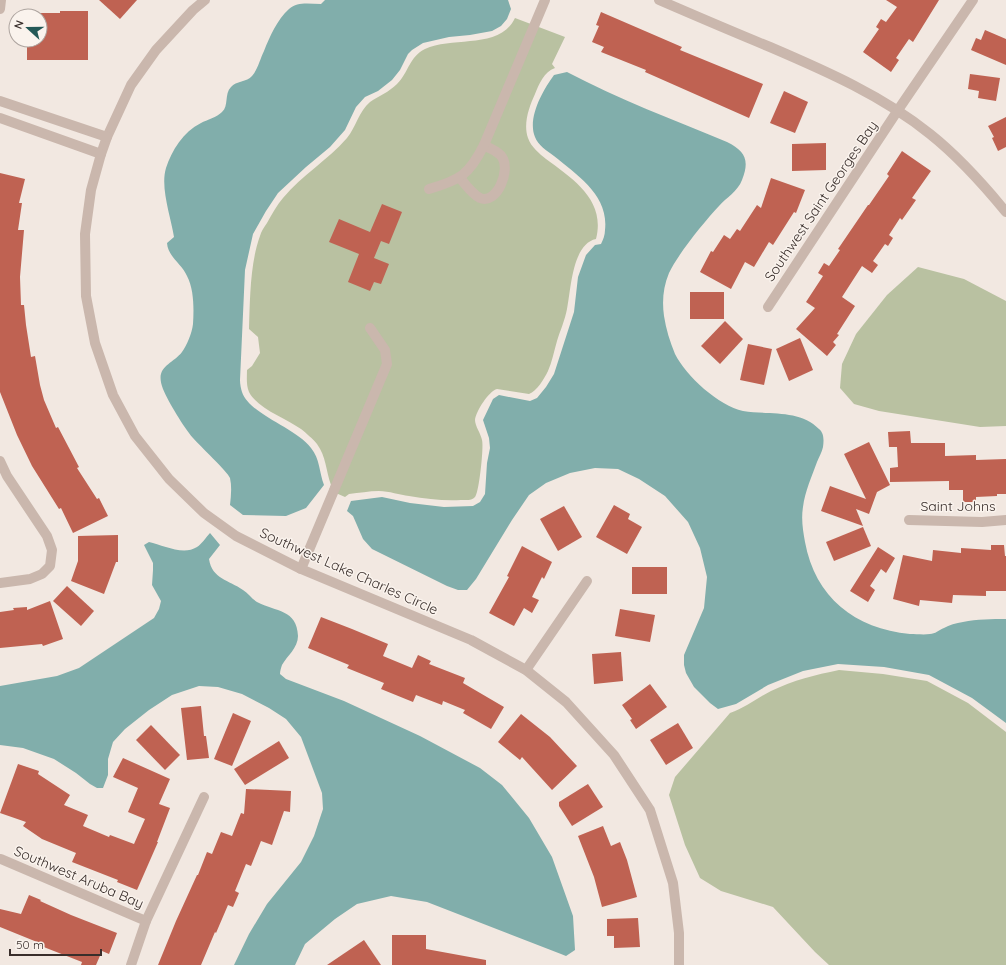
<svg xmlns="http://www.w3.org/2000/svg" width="1006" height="965" viewBox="0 0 1006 965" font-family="Quicksand,sans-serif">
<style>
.green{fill:#b9c1a1}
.water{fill:#81aeab}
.building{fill:#bf6252}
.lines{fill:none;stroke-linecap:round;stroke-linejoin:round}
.street{stroke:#cab7ad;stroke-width:10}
.labels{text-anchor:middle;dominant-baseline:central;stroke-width:3;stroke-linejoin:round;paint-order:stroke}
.street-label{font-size:14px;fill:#392e2b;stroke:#faf3ed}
</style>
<rect width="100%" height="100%" fill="#f2e8e1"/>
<g class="green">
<path d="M515,18L565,37L552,64L555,68C544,72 539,84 535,94C529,107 523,124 528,138C531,147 540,154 546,159C573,179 606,200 596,239C572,244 571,290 567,309C565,320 560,331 557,341C554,351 552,362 548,371C544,379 537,391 529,394L497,389C489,391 476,411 475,420C475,426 481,434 482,440C484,446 479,493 475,497C472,501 466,500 461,500C444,501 427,499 409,496C400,495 389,491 379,491C369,491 359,493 349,494L345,497L329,490L331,485C326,471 326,456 317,444C313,439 306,433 301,429C286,418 258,409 249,392C246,385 247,377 247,370L252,366L260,353L258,337L249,329C250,300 250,263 260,236C261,232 264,227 267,223C272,214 277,205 283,198C302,175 328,160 347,138C356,127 359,111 370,102C379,96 389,92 397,84C409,72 409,57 425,49C453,36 500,50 515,18Z"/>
<path d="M918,267L964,279L1006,301V426L980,427L879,411L854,404L840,388L842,364L856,334L887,295Z"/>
<path d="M839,670L883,674L927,681L968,703L1006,732V965H829L815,952L773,907L721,891L700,878L685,845L669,795L675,777L730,713C745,708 757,698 771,691C794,680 815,675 839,670Z"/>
</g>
<g class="water">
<path d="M325,0H508L511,9L507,19L501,26L492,31L470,35L449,37L423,43L412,50L408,54L400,70L392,80L378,91L365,97L356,107L345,130L330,147L306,167L278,193L266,211L253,234L245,270L240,380C240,384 241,389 242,392C250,415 295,427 311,448C320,459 319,472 324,485L306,508L286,516L243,515L230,505C231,496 232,487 230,478C228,472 199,445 193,438C183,426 169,403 163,389C154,366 172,365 182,352C187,345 192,333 193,324C194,309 194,289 187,276C182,264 168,257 167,243L174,237C171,217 160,188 166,168C172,150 183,132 201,123C207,120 217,117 222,112C229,106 224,94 231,87C236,81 247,82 252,76C258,69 260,59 264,51C270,36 277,20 289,9C298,1 310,4 321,4Z"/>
<path d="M567,72C618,99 674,120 727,142C745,151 750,160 742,180C738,191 726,198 719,206C704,222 678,254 669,273C663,287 662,302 664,316C666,329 670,342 675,354C686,376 719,406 743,411C768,415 800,409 819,429C824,433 824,440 823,447C822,452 819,457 817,462C812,476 805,491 803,507C801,519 803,531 805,542C815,597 855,629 910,634C916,634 924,635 930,634C935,634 939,630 944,628C949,625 956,623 963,622C977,619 992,619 1006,619V723L972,698L929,675L884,667L838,664L803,671L768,685L736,704L718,709L710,703L694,687L686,673L684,665V655L704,608L707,577L700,548L688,522L665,496L639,479L618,469L595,468L570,473L546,483L529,495L512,520L476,579L467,590H458L447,586L372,549L363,539L353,516L347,511L351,501L382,497L410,503L444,507L473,506L480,502L485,494L487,463L490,448L489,438L483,420L493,399L499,395L530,401L537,398L546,387L554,374L574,312L578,277L586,255L595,245L601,244C603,240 605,235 605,230C609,195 577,175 554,156C547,151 538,145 535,137C527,118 543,90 554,75Z"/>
<path d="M210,533L220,545L209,559C212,579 229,580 243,590C248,593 252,599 257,602C276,612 297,609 298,636C298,648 287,656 282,665C281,668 280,671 280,674L286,679L344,701L420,736L480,768L502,785L529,818L552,857L573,916L575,950L566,956L561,954L427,902L391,896L357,904L335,919L305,944L295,965H234L249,934L267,904L301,862L314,836L323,809L322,793L301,737L286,719L269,708L242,694L218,687L199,686L172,695L149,710L125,729L113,742L108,759V775L103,788H97L90,784L76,773L54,759L23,748L0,745V686L57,676L79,668L154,618L159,609L161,601L152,585L153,570V563L144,545L149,542C163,545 183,556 197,547C202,544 206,537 210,533Z"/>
</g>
<g class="building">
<path d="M99,0H137L120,19Z"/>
<path d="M886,0H939L913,42L909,39L896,58L899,60L891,72L863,52L879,29L876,27L881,19L886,22L897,7Z"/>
<path d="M60,11H88V60H27V40H40V13H60Z"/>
<path d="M601,12L682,47L680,50L763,84L749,118L645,72L646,70L601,52L604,47L592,42L599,26L596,25Z"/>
<path d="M985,30L1006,39V65L971,50L976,38L981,40Z"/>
<path d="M970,74L1000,78L996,101L978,98L979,91L968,89Z"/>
<path d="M784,91L808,102L795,133L770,123Z"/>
<path d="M1006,117V147L998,151L992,138L994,137L988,126Z"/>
<path d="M826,143V170L792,171V144Z"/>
<path d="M902,151L931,171L912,198L916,200L902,220L900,218L889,235L893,238L888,246L885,244L873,261L878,265L872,273L862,266L842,297L855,306L837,334L839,335L833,342L836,345L827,356L796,329L815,308L806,302L823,276L818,273L824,263L829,266L840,250L838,249L868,205H869L889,176L887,174Z"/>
<path d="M0,173L25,179L19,203H22L18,230H24L20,277L21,305H24L26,325L31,357L35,356L40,385L44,400L56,428L58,427L79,467L77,468L97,499L99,498L108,516L73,533L61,508L59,509L32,466L17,435L0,392Z"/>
<path d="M771,178L805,190L796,213L794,212L773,245L769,242L754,267L745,262L731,289L700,272L711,251L713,252L724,235L730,239L737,229L740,231L757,205L761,208Z"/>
<path d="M382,204L402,212L389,244L381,241L374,258L389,264L381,284L374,282L370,291L348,282L359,254L329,242L339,219L370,232Z"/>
<rect x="690" y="292" width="34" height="27"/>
<path d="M725,321L743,339L720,364L701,346Z"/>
<path d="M800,338L813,370L789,381L776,349Z"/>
<path d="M748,344L772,349L764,385L740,380Z"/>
<path d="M910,431L911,443H945V456L976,455V460L1006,459V494H997V496L976,497V502H963V490H949V481L890,482V468L898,467L897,447H889L888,432Z"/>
<path d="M869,442L890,485L877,492L869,514L856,509L863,526L821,511L830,486L866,499L844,454Z"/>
<path d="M614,505L630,514L628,519L642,527L627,554L596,537Z"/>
<path d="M564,506L582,537L558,551L540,519Z"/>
<path d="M863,527L871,546L834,561L826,542Z"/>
<path d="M118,535V562H116L104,594L71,581L78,561V536Z"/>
<path d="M991,545H1004L1005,556H1006V591H986V596L953,595L952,603L920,600L919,606L893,599L903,555L932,561L933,550L961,553V548L991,550Z"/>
<path d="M522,546L552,562L544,579L542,577L532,597L539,600L532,613L524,608L514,626L489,613L509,577L507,576Z"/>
<path d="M878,547L895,558L886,573L881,569L870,586L875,590L868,602L850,591Z"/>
<rect x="632" y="567" width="35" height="27"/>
<path d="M67,586L94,611L81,626L53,601Z"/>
<path d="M50,601L63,639L43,646L42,644L0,648V612L14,610L13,608L27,607V610Z"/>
<path d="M620,609L655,615L650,642L615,636Z"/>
<path d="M321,617L352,629L388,644L383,656L412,668L418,655L431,661L429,664L465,678L463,683L504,707L491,729L463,713L465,710L443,701L442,705L416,695L413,702L381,689L384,683L347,668L349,665L308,648Z"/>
<path d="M621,652L623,681L594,684L592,654Z"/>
<path d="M650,684L667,707L636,729L630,720L632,719L622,705Z"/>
<path d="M201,706L204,736H206L209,758L187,760L181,708Z"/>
<path d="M233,713L251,721L232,766L214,759Z"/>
<path d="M521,714L550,737L577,766L552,790L522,757L520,760L498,742Z"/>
<path d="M678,723L693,748L666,765L650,740Z"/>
<path d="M151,725L180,755L165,770L136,740Z"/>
<path d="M279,741L289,758L245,785L234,769Z"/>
<path d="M123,758L170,779L159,804L170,808L157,842H158L137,890L117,882L118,880L72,862L76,853L42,839L23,826L26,822L0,813L18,764L39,771L38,774L70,795L64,805L88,815L83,826L109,837L110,835L134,844L145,819L128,812L138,788L113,777Z"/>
<path d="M588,784L603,807L572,826L559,806V802Z"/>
<path d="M246,789L291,791L290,812L284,811L272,845L261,841L251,866L246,864L235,891L239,893L233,907L228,905L216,933L215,932L201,965H158L176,921L197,875H198L207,852L212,854L221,832L232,836L241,813L244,814Z"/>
<path d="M603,826L611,846L620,842L627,860L637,897L602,907L594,877L578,836Z"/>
<path d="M29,895L41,900L40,901L71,915L117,933L109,954L102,951L96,965H81L82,962L36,944L37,942L0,927V909L21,914Z"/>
<path d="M638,918L640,947L614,948V936H607V919Z"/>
<path d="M392,935H426V949L486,960V965H392Z"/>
<path d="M364,940L381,965H327Z"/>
</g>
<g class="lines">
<g class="street">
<path d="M205,0L193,10L156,50L131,85L107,137L101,154L91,190L85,234L86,296L95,343L113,395L135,436L169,479L204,513L236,536L301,569L471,640L526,670L566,702L614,755L650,810L673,883L679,933V965"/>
<path d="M659,0C696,16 733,32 770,47C826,71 883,96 930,134C959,157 983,184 1006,212"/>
<path d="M0,9L1,0"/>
<path d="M0,101L107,137"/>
<path d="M0,118L101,154"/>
<path d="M460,178C465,184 472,194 480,198C497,205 511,170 502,157C498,151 490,149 484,145"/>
<path d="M429,189C460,180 469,175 484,145L545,0"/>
<path d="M768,307L898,110L973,0"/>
<path d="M0,461L7,476L47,536L52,550L50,566L42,574L30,579L0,583"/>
<path d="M909,520L982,522L1006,520"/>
<path d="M301,569L387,364L385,350L370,328"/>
<path d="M526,670L587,581"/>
<path d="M1,859L146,921"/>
<path d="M131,965L146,921L204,797"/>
</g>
</g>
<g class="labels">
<g class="street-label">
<text transform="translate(821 201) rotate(-56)">Southwest Saint Georges Bay</text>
<text x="958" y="506">Saint Johns</text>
<text transform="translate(349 571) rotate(24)">Southwest Lake Charles Circle</text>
<text transform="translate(79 877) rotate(23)">Southwest Aruba Bay</text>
</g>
</g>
<g transform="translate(28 28) rotate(291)"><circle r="19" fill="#faf3ed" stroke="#ada49f"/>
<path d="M0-3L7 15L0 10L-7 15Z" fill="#235856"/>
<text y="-6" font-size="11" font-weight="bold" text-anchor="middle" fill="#392e2b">N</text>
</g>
<path d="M10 949v6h91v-6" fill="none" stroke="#392e2b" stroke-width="2"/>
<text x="16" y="949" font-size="12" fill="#392e2b" stroke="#faf3ed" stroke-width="3" paint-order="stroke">50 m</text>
</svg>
